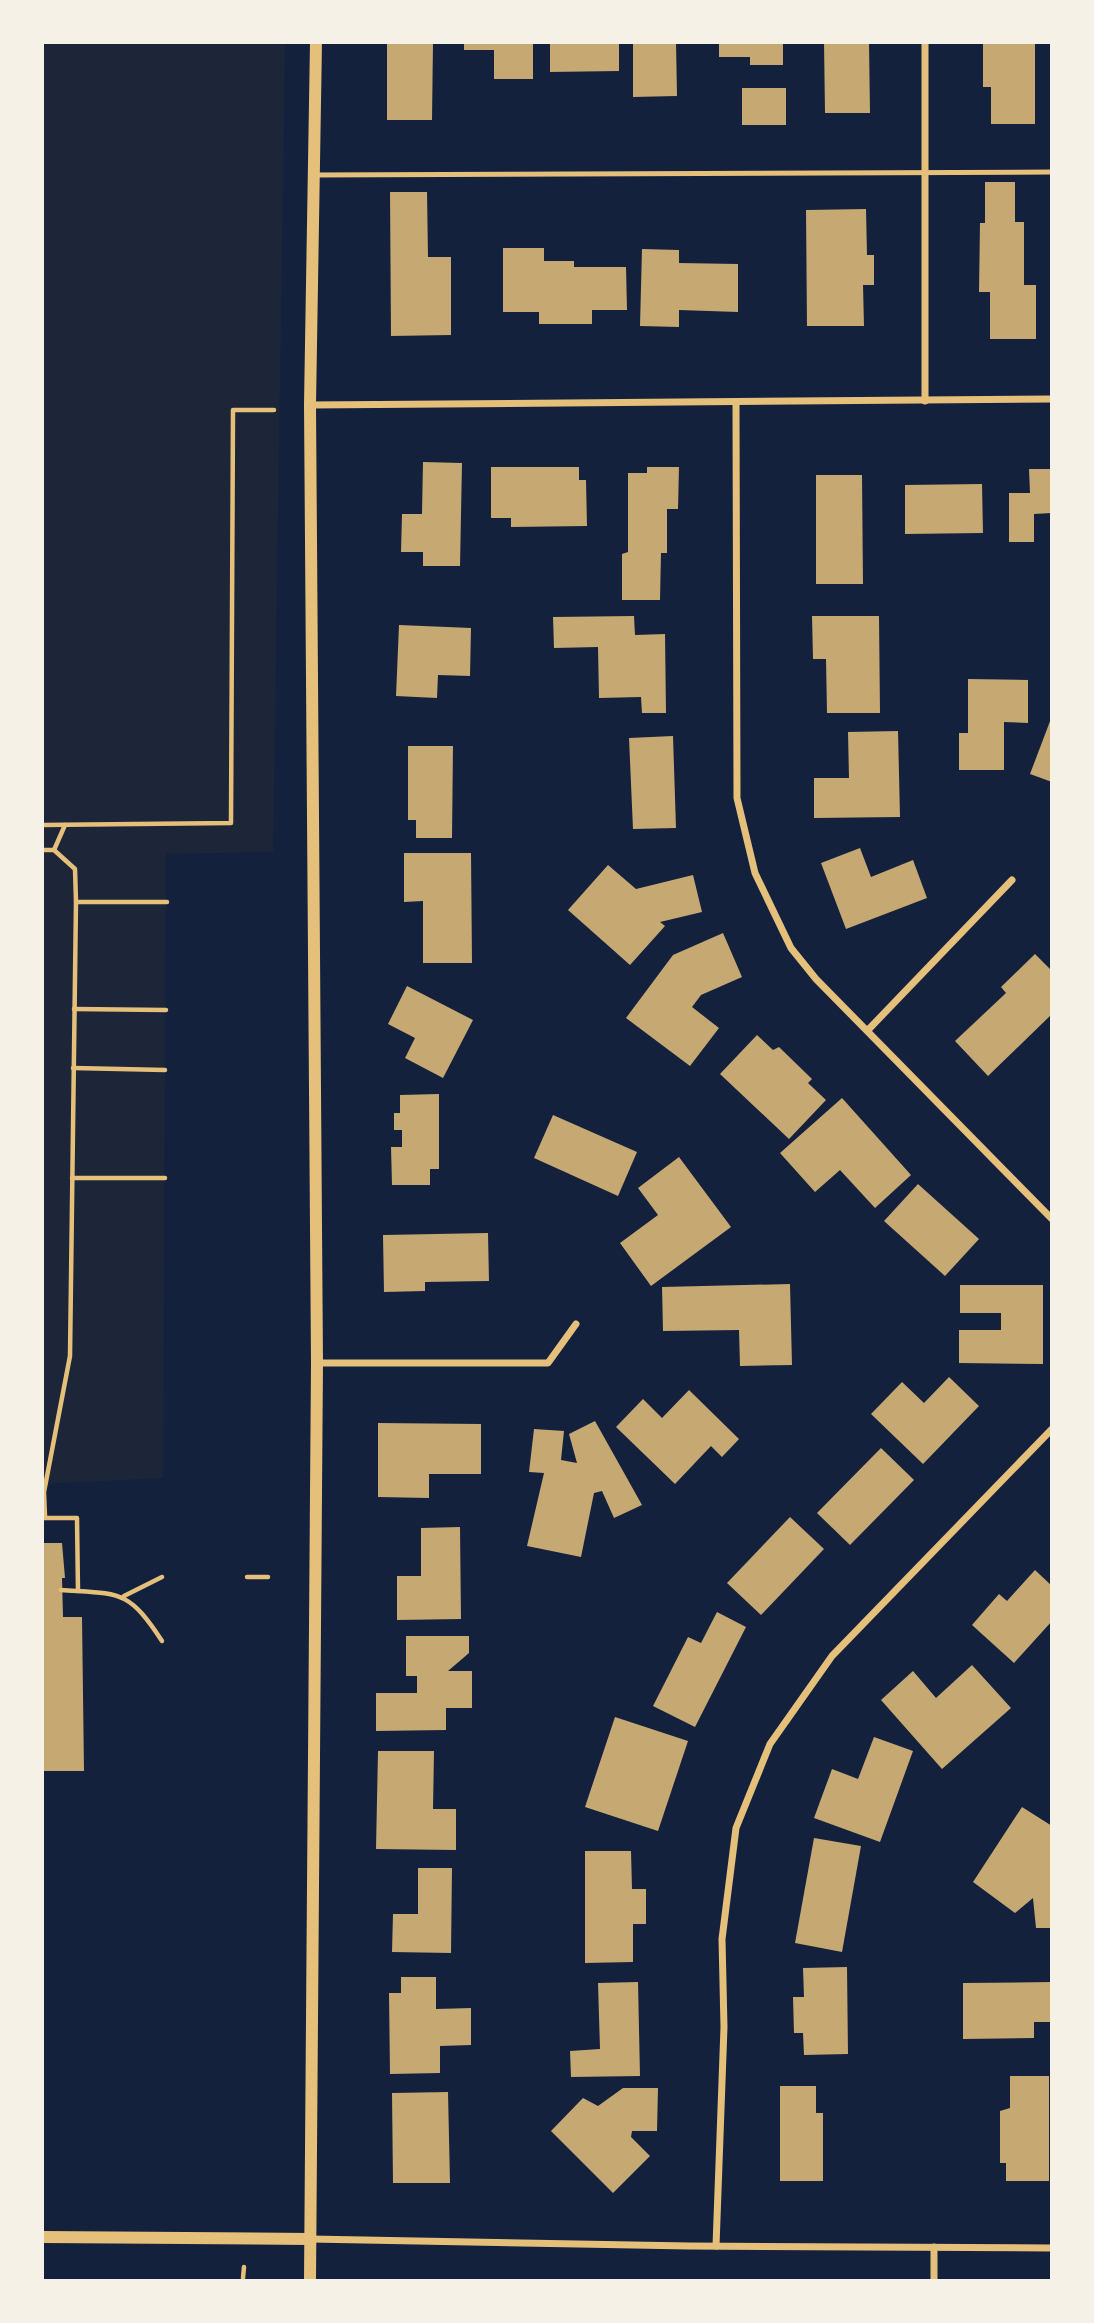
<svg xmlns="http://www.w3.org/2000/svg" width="1094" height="2323" viewBox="0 0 1094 2323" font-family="Roboto,sans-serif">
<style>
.green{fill:#1d2539}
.building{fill:#c6a872}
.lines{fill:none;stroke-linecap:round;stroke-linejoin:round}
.path{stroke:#e5c07b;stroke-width:4.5}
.service{stroke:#e5c07b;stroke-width:5}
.minor{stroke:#e5c07b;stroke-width:7}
.tertiary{stroke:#e5c07b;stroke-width:12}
</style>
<rect width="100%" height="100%" fill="#14213d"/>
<path class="green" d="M42,42H285L273,852L166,854L163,1478L42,1484Z"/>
<g class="building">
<path d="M387,42H433L432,120H387Z"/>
<path d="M464,42H533V79H494V50H464Z"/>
<path d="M550,42H619V71L550,72Z"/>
<path d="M633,42H676L677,96L633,97Z"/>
<path d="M719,42H783V65H750V57H719Z"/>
<path d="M824,42H869L870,113H825Z"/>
<path d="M983,42H1035V124H991V87H983Z"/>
<rect x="742" y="88" width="44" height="37"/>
<path d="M985,182H1015V222H1024V285H1036V339H990V292H979L980,223H985Z"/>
<path d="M390,192H427L428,257H451V335L391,336Z"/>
<path d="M866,209L867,255H874V285H863L864,326H807L806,210Z"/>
<path d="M503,248H544V261H574V267H626L627,310H592V324H539V312H503Z"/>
<path d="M642,249L679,250V263L738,264V312L679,310V327L640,326Z"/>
<path d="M423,462L462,463L460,566H423V552H401L402,514H422Z"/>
<path d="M491,467H579V480H586L587,526L511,527V518H491Z"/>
<path d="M647,467H679L678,509H667V553H661L660,600H622V554L628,552V473H647Z"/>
<path d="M1029,469H1052V513L1034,514V542H1009V493H1030Z"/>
<path d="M816,475H862L863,584H816Z"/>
<path d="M982,484L983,533L905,534V485Z"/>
<path d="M634,616L635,635L665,634L666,713H642L641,697L599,698L598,647L554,648L553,617Z"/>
<path d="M812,616H879L880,713H827L826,659H813Z"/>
<path d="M399,625L471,628L470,676L438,675L437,698L396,696Z"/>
<path d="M968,679L1028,680V723L1004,722V770H959V733H968Z"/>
<path d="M1052,716V782L1030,774Z"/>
<path d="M898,731L900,817L814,818V778H849L848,732Z"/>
<path d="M673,736L676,828L633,829L629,738Z"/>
<path d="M408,746H453L452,838H416V820H408Z"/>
<path d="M860,848L871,877L913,860L927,898L846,929L821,863Z"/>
<path d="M404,853H471L472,963H423V901L404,902Z"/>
<path d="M608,865L636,889L693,875L702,912L660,922L665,926L630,965L568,910Z"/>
<path d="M723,933L742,977L701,995L692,1007L719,1028L690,1066L626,1018L673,955Z"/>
<path d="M1035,954L1052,971V1014L988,1076L955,1041L1006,993L1001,987Z"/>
<path d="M407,986L473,1020L443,1078L405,1058L415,1038L388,1024Z"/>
<path d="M757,1035L773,1050L779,1047L812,1079L808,1083L826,1100L789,1139L720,1074Z"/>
<path d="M439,1094V1169H430V1185H392L391,1147H402V1130H394V1113H400V1095Z"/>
<path d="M842,1098L911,1175L875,1208L840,1170L815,1192L780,1153Z"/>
<path d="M553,1115L637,1152L618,1196L534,1158Z"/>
<path d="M679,1157L731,1227L651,1286L620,1243L658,1215L638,1188Z"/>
<path d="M918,1184L979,1239L945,1276L884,1221Z"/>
<path d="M488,1233L489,1281L425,1282V1291L384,1292L383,1235Z"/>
<path d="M790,1284L792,1365L740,1366L739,1330L663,1331L662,1287Z"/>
<path d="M960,1285H1043V1364L959,1363V1330H1001V1313H960Z"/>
<path d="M949,1377L979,1406L923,1464L871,1414L902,1382L924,1403Z"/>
<path d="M689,1390L739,1439L722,1457L711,1446L675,1484L616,1427L643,1399L662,1418Z"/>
<path d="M595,1421L642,1505L614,1518L602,1491L594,1493L581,1557L527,1546L544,1473L529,1472L534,1429L564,1431L561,1460L577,1463L569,1434Z"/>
<path d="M378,1423L481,1424V1474H429V1498L378,1497Z"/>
<path d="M881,1448L914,1480L850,1545L817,1513Z"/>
<path d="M790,1517L824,1549L761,1615L727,1583Z"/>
<path d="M460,1527L461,1619L397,1620V1576H421V1528Z"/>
<path d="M42,1543H62L65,1578H62L63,1617H82L84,1771H44Z"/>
<path d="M1035,1570L1052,1586V1621L1014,1663L972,1625L999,1594L1007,1601Z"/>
<path d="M717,1612L746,1627L695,1727L653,1706L688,1637L701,1643Z"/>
<path d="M406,1636H469V1653L448,1671H472V1708H446V1730L376,1731V1693H417V1676H406Z"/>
<path d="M972,1665L1011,1708L942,1769L881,1700L913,1671L936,1698Z"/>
<path d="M615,1717L688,1741L658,1831L585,1807Z"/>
<path d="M874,1737L913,1751L880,1842L814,1818L832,1769L858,1779Z"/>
<path d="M378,1751H434L433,1809H456V1850L376,1849Z"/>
<path d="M1022,1807L1052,1826V1928H1036L1033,1898L1015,1913L973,1882Z"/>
<path d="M814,1838L861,1846L842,1952L795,1943Z"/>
<path d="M585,1851H631L632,1889H646V1924H633V1962L585,1963Z"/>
<path d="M418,1868H452L451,1953L392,1952L393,1914H418Z"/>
<path d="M847,1967L848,2054L804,2055L803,2033H794L793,1997H804L803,1968Z"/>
<path d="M401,1977H436V2009L471,2008V2045L440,2046V2073L390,2074L389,1993H401Z"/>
<path d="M638,1982L640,2076L571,2077L570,2051L600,2049L598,1983Z"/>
<path d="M1052,1982V2022H1034V2038L963,2039V1983Z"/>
<path d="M1010,2076H1049V2181H1006V2163H1000V2111L1010,2108Z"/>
<path d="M780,2086H816V2113H823V2181H780Z"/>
<path d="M623,2088H658L657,2131H632L631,2137L650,2156L613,2193L551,2131L583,2098L598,2106Z"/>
<path d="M448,2092L450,2183H393L392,2093Z"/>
</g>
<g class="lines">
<g class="path">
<path d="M42,825L231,823L233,410H274"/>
<path d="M42,850H54L75,869L76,902L70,1356L44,1492L45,1516"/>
<path d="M54,850L65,825"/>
<path d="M76,902H167"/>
<path d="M74,1009L166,1010"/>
<path d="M73,1068L165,1070"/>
<path d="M72,1178H165"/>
<path d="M42,1518H77L78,1591"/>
<path d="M247,1577H268"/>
<path d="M61,1590C120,1594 128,1589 162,1641"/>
<path d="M124,1596L162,1577"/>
<path d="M243,2278L244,2267"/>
</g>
<path class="service" d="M314,175L1052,172"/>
<g class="minor">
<path d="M925,42V401"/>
<path d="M736,403L737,798L755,873L791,948L816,979L1052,1219"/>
<path d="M310,405L1052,399"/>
<path d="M868,1030L1012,880"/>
<path d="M317,1363H548L576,1324"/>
<path d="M310,2239L689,2246L1052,2248"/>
<path d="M716,2246L724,2027L722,1939L736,1828L770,1744L832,1656L1052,1429"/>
<path d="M934,2281V2247"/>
</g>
<g class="tertiary">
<path d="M42,2237L310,2239"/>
<path d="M310,2281L317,1363L310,405L316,42"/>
</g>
</g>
<rect width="1094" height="2323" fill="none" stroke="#f6f1e7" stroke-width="88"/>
</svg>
